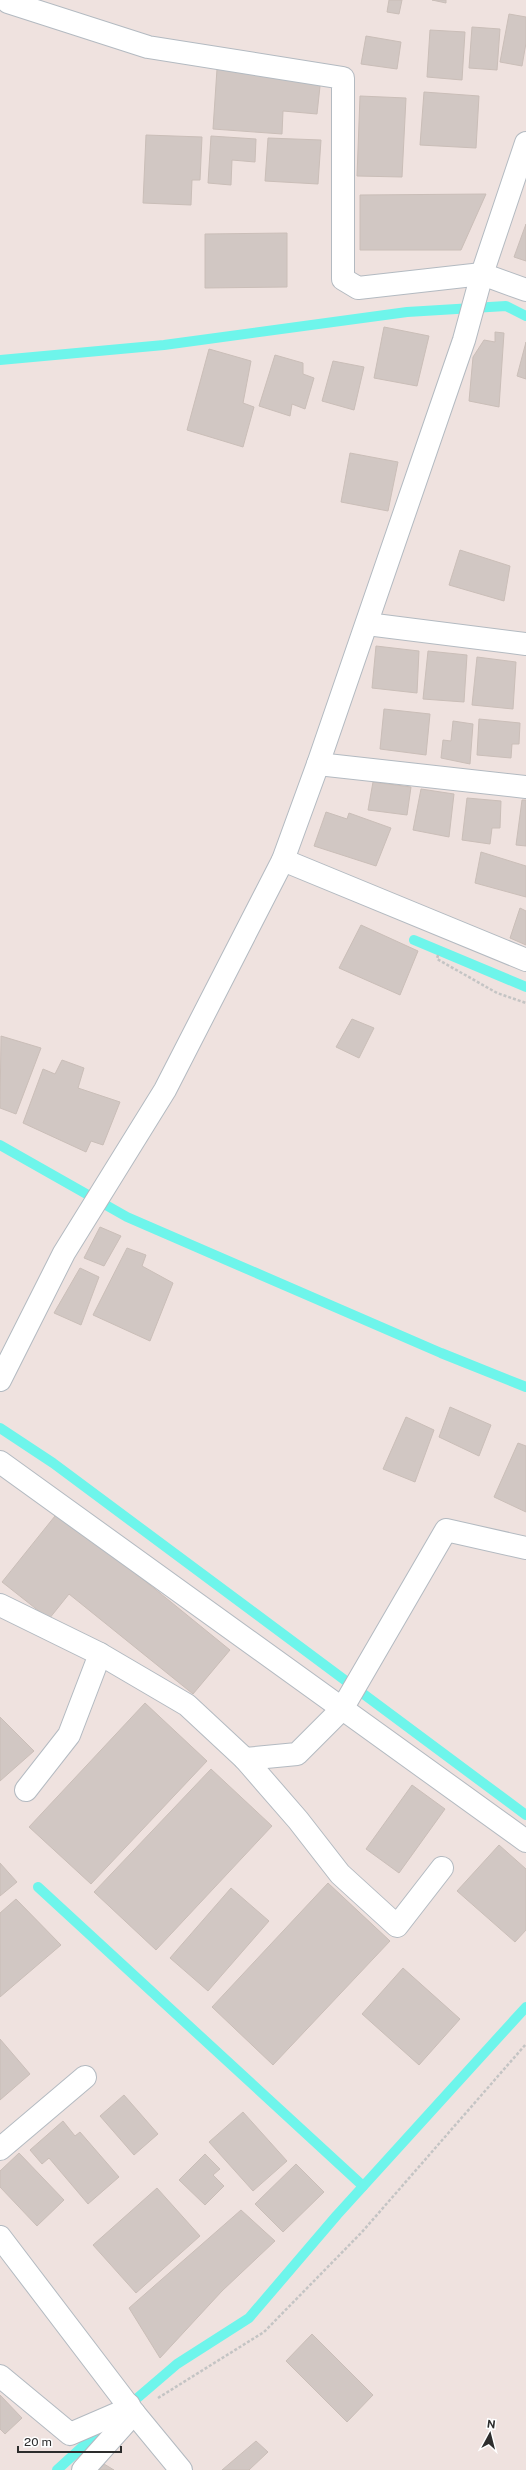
<svg xmlns="http://www.w3.org/2000/svg" width="526" height="2470" viewBox="0 0 526 2470" font-family="'Public Sans',sans-serif">
<style>
.lines{fill:none;stroke-linecap:round;stroke-linejoin:round}
.stream{stroke:#6ef5eb;stroke-width:10}
.building{fill:#d1c7c3;stroke:#cabeb8}
.minor-casing{stroke:#b3bac1;stroke-width:24}
.path{stroke:#c4c4c4;stroke-width:2.5;stroke-dasharray:3 2;stroke-linecap:butt}
.minor{stroke:#fff;stroke-width:22}
</style>
<rect width="100%" height="100%" fill="#efe2df"/>
<g class="lines">
<g class="stream">
<path d="M0,360L164,345L407,312L506,306L526,316"/>
<path d="M414,940L526,987"/>
<path d="M0,1145L127,1217L441,1353L526,1387"/>
<path d="M0,1428L53,1463L526,1815"/>
<path d="M38,1887L363,2186"/>
<path d="M128,2406L177,2364L249,2318L337,2215L526,2007"/>
<path d="M57,2470L104,2427"/>
</g>
</g>
<g class="building">
<path d="M389,0H402L399,14L387,12Z"/>
<path d="M432,0H446V3Z"/>
<path d="M509,14L526,17V43L522,66L500,62Z"/>
<path d="M472,27L500,29L497,70L469,68Z"/>
<path d="M430,30L465,32L462,80L427,77Z"/>
<path d="M366,36L401,42L397,69L361,64Z"/>
<path d="M217,69L321,77L317,114L283,111L282,134L213,129Z"/>
<path d="M424,92L479,96L476,148L420,145Z"/>
<path d="M360,96L406,98L402,177L357,176Z"/>
<path d="M146,135L202,137L200,180H192L191,205L143,203Z"/>
<path d="M211,136L256,139L255,162L232,160L231,185L208,183Z"/>
<path d="M268,138L321,140L318,184L265,181Z"/>
<path d="M486,194L461,250H360V195Z"/>
<path d="M526,224V261L514,257Z"/>
<path d="M287,233V287L205,288V234Z"/>
<path d="M384,327L429,336L417,386L374,378Z"/>
<path d="M495,332L504,333L499,407L469,401L473,357L484,340L495,342Z"/>
<path d="M526,342V379L517,376Z"/>
<path d="M209,349L251,361L243,403L254,407L243,447L187,430Z"/>
<path d="M275,355L303,363V374L314,378L305,409L292,404L290,416L259,406Z"/>
<path d="M333,361L364,367L354,410L322,401Z"/>
<path d="M350,453L398,462L388,511L341,502Z"/>
<path d="M460,550L510,566L504,601L449,585Z"/>
<path d="M376,646L419,651L417,693L372,688Z"/>
<path d="M428,651L467,655L464,702L423,699Z"/>
<path d="M477,657L516,662L513,709L472,705Z"/>
<path d="M384,709L430,714L426,755L380,749Z"/>
<path d="M479,719L520,723L519,744H512L511,758L477,755Z"/>
<path d="M453,721L473,724L470,764L441,758L443,740L451,741Z"/>
<path d="M373,782L411,787L407,815L368,810Z"/>
<path d="M421,789L454,794L449,837L413,830Z"/>
<path d="M467,798L501,801L500,828H492L490,844L462,840Z"/>
<path d="M522,800H526V846L516,845Z"/>
<path d="M326,812L347,819L349,813L391,828L376,866L314,846Z"/>
<path d="M481,852L526,866V897L475,883Z"/>
<path d="M520,908L526,911V945L510,938Z"/>
<path d="M361,925L418,951L400,995L339,968Z"/>
<path d="M352,1019L374,1028L359,1058L336,1047Z"/>
<path d="M1,1036L41,1048L16,1114L0,1108Z"/>
<path d="M62,1060L84,1068L78,1088L120,1102L103,1145L91,1141L86,1152L23,1123L43,1069L55,1074Z"/>
<path d="M100,1227L121,1236L104,1266L84,1258Z"/>
<path d="M127,1248L146,1255L142,1266L173,1283L150,1341L93,1315Z"/>
<path d="M80,1268L99,1277L81,1325L54,1313Z"/>
<path d="M450,1407L491,1425L479,1456L439,1437Z"/>
<path d="M406,1417L434,1430L415,1482L383,1469Z"/>
<path d="M518,1443L526,1446V1512L494,1497Z"/>
<path d="M59,1511L230,1650L193,1694L69,1594L49,1619L2,1582Z"/>
<path d="M145,1703L207,1761L91,1884L29,1827Z"/>
<path d="M0,1717L34,1751L0,1781Z"/>
<path d="M211,1769L272,1826L156,1950L94,1892Z"/>
<path d="M412,1785L445,1809L399,1873L366,1849Z"/>
<path d="M499,1845L526,1869V1930L515,1942L457,1891Z"/>
<path d="M0,1863L17,1882L0,1896Z"/>
<path d="M328,1883L390,1941L273,2065L212,2007Z"/>
<path d="M231,1888L269,1921L208,1991L170,1958Z"/>
<path d="M16,1899L61,1945L0,1997V1913Z"/>
<path d="M403,1968L460,2019L419,2065L362,2014Z"/>
<path d="M0,2039L30,2074L0,2100Z"/>
<path d="M124,2095L158,2134L134,2155L100,2116Z"/>
<path d="M243,2112L287,2161L253,2191L209,2142Z"/>
<path d="M63,2121L75,2136L80,2132L119,2177L88,2204L49,2158L42,2164L30,2150Z"/>
<path d="M19,2153L64,2200L37,2226L0,2187V2171Z"/>
<path d="M205,2154L220,2169L213,2175L224,2186L205,2205L179,2180Z"/>
<path d="M296,2164L324,2192L283,2232L255,2204Z"/>
<path d="M157,2188L200,2236L136,2293L93,2245Z"/>
<path d="M241,2210L275,2241L222,2291L160,2358L129,2308Z"/>
<path d="M312,2334L373,2395L347,2422L286,2361Z"/>
<path d="M0,2395L22,2418L5,2434L0,2429Z"/>
<path d="M256,2441L268,2452L249,2470H222Z"/>
<path d="M104,2464L114,2470H99Z"/>
</g>
<g class="lines">
<g class="minor-casing">
<g id="minor">
<path d="M8,2L148,47L343,78V279L358,288L482,274L526,290"/>
<path d="M367,624L526,644"/>
<path d="M318,764L526,787"/>
<path d="M283,860L526,960"/>
<path d="M0,1380L64,1253L165,1090L283,860L318,764L464,340L482,274L526,143"/>
<path d="M0,1462L526,1841"/>
<path d="M0,1605L100,1654L187,1705L245,1759L298,1820L340,1874L397,1926L442,1868"/>
<path d="M245,1759L297,1754L342,1709L446,1530L526,1548"/>
<path d="M26,1790L69,1735L100,1654"/>
<path d="M0,2149L85,2077"/>
<path d="M0,2237L134,2413L181,2470"/>
<path d="M0,2376L70,2434L121,2412L129,2405"/>
<path d="M83,2470L134,2413"/>
</g>
</g>
<g class="path">
<path d="M438,955L437,959L497,993L526,1003"/>
<path d="M158,2398L264,2332L362,2232L526,2044"/>
</g>
<use href="#minor" class="minor"/>
</g>
<g transform="translate(490 2434) rotate(7)" stroke="#ffffff" stroke-width="3" paint-order="stroke">
<path d="M0-3L7 15L0 10L-7 15Z" fill="#2d2d2d"/>
<text y="-6" font-size="11" font-weight="bold" text-anchor="middle" fill="#2d2d2d">N</text>
</g>
<path d="M18 2446v6h103v-6" fill="none" stroke="#2d2d2d" stroke-width="2"/>
<text x="24" y="2446" font-size="12" fill="#2d2d2d" stroke="#ffffff" stroke-width="3" paint-order="stroke">20 m</text>
</svg>
